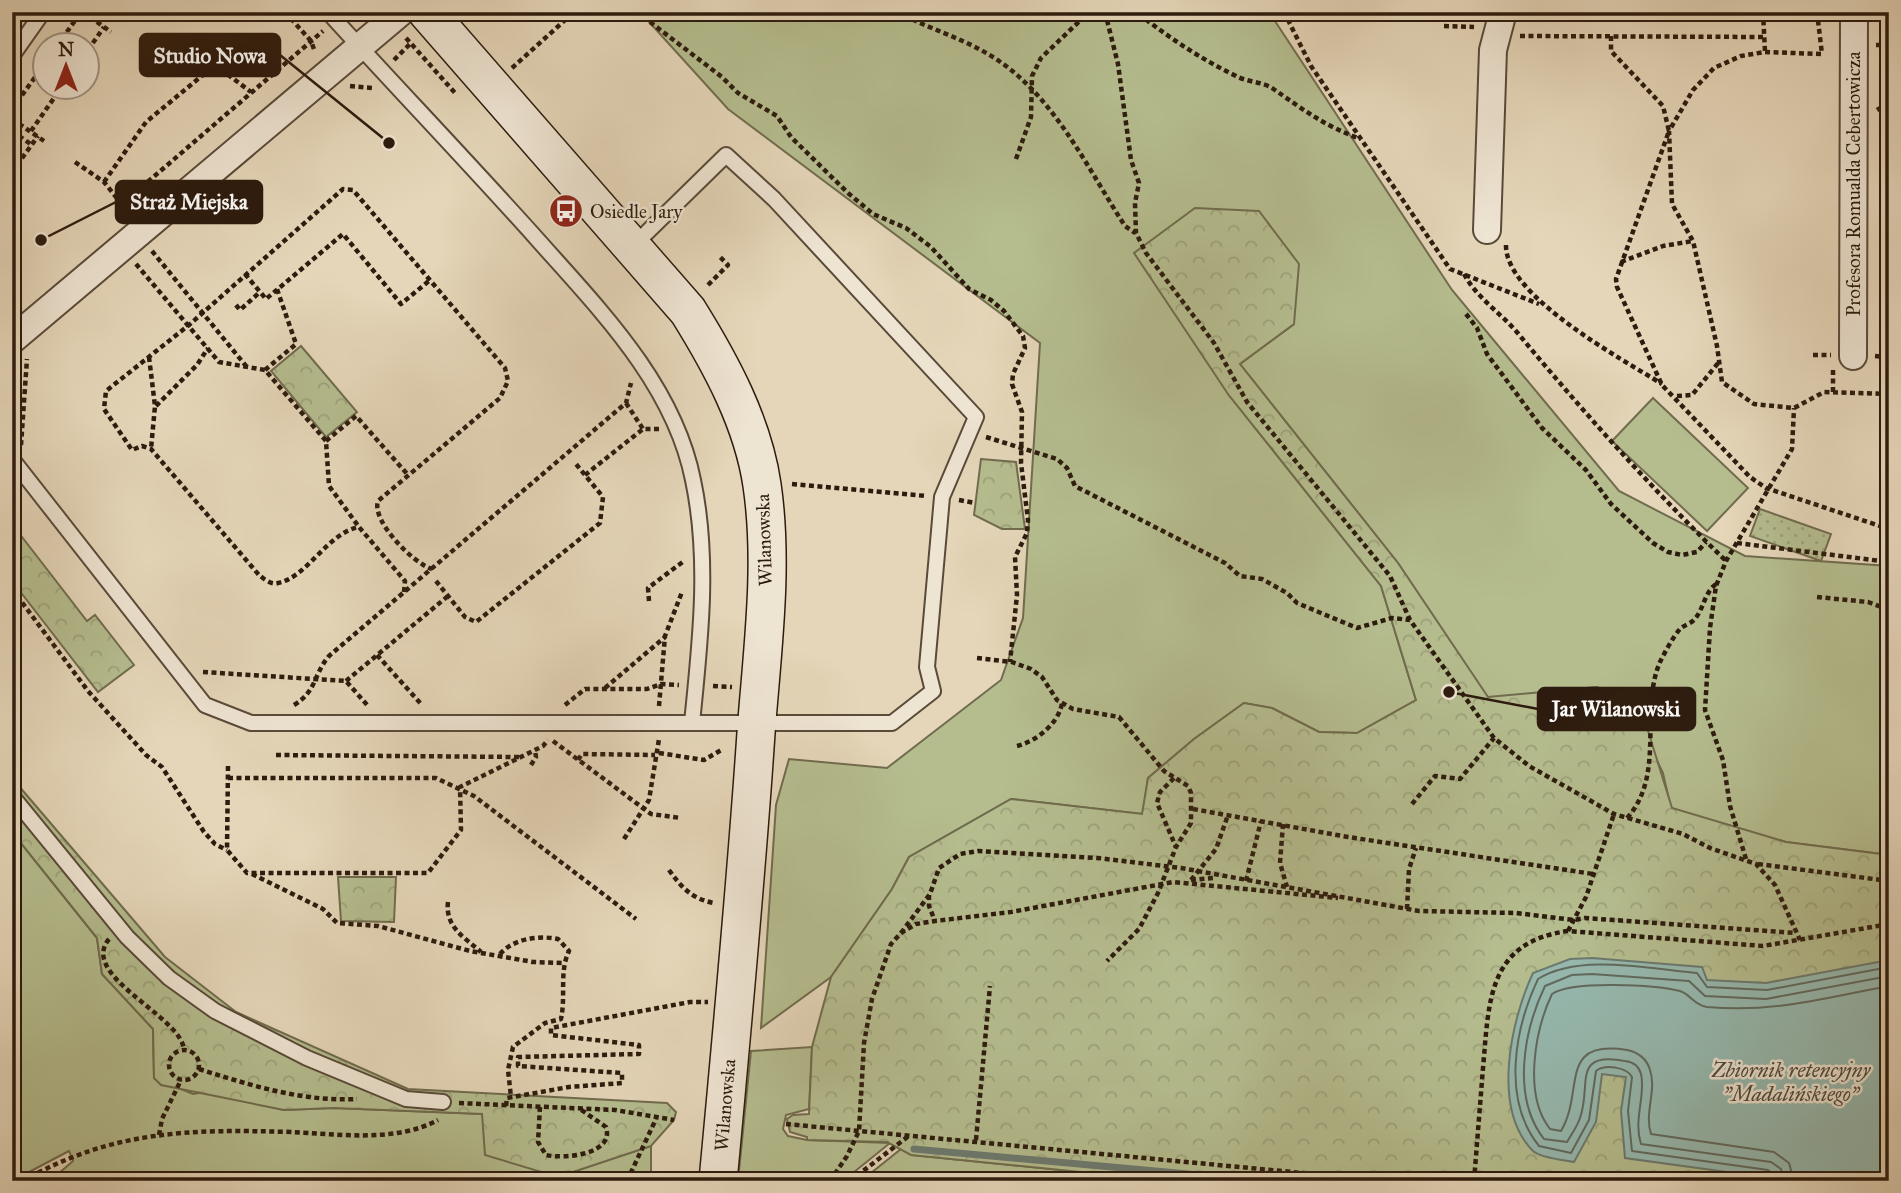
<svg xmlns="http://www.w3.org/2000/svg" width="1901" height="1193" viewBox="0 0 1901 1193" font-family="'IM FELL Great Primer',serif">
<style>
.grass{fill:#b5bd8f;stroke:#706c4e;stroke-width:2}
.park{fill:url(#park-crowns);stroke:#706c4e;stroke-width:2}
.garden{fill:url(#garden-dots);stroke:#706c4e;stroke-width:2}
.water{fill:#96b9af;stroke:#6c7a6f;stroke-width:2}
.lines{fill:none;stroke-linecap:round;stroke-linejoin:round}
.shore{stroke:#616a5e;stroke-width:2}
.stream{stroke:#6c7a6f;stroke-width:7}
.lane-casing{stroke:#5a4a39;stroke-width:18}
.street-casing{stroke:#5a4a39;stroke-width:30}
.secondary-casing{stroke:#2c1b0e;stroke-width:40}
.path{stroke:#2c1b0e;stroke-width:4.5;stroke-dasharray:5 3.5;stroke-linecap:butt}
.lane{stroke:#eee4d2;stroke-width:14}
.street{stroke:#eee4d2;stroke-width:26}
.secondary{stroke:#eee4d2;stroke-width:37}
.labels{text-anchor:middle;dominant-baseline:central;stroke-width:5;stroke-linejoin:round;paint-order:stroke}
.street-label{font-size:19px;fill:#2c1b0e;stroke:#eee4d2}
.poi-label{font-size:19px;fill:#2c1b0e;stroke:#eee4d2;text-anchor:start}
.water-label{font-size:21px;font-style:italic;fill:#4c4a3e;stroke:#eee4d2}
.leader{fill:none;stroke:#2c1b0e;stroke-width:2.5}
.callout-dot{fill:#2c1b0e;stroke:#eee4d2;stroke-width:2.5}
.callout{fill:#2c1b0e;stroke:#2c1b0e;stroke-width:2.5}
.callout-label{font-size:21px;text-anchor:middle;font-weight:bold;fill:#fff}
</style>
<defs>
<pattern id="park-crowns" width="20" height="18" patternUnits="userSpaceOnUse" patternTransform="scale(1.75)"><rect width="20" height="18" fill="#b5bd8f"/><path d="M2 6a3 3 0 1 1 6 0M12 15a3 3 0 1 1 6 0" fill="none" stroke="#9ca27a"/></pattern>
<pattern id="garden-dots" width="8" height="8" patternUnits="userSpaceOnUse" patternTransform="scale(1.75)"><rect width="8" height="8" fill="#b5bd8f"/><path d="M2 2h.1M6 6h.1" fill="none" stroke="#9ca27a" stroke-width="1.8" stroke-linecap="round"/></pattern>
</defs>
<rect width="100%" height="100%" fill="#e5d6b9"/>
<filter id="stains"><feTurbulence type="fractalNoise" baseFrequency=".00286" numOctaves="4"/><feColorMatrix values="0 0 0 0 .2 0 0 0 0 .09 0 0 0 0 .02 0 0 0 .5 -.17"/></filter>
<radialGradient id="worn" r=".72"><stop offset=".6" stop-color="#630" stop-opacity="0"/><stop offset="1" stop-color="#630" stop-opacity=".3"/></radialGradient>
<g class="grass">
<path d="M640,12H1269L1452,290L1619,491L1745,556L1889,566V855L1786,842L1671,808L1663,773L1627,699L1597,687L1488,698L1398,563L1240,364L1294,324L1259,211L1228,394L1381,586L1416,700L1357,733L1319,732L1272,708L1244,703L1194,739L1148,778L1143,814L1011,799L909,857L892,889L831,977L761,1028L776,805L789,759L887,768L1001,680L1023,618L1040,343L728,109Z"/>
<path d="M1653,398L1748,488L1707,531L1612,441Z"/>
<path d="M12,832L97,938L102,974L153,1029L154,1078L193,1094L204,1092L284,1110L334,1108L483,1114L557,1177L651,1146V1181H50L73,1161L69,1151L12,1181Z"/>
<path d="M812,1047L809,1109L786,1115L783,1129L788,1136L807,1140L890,1143L843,1181H738L751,1051Z"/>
<path d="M901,1149L912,1155L1170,1181H861Z"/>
</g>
<g class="park">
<path d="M1195,208L1259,211L1299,264L1294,324L1240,364L1398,563L1488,697L1597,687L1627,699L1644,718L1672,808L1786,842L1889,855V1181H1170L911,1155L887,1142L807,1140V1137L790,1132L787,1119L793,1115L809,1114L812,1047L831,977L892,889L909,857L1011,799L1142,814L1148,778L1194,739L1244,703L1272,708L1319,732L1357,733L1416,700L1381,586L1228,394L1134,253Z"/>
<path d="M301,346L357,412L326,437L271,371Z"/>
<path d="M981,459L1016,462L1025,529H1002L974,515Z"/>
<path d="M12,524L87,621L95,615L134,665L98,692L12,581Z"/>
<path d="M12,778L165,957L236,1012L408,1089L667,1103L676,1112L674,1120L651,1146L558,1177L485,1155L482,1114L334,1108L284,1110L161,1085L154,1078L153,1029L102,974L97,938L12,832Z"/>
<path d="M338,877H396L394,922L341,921Z"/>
</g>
<path class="garden" d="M1760,509L1831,534L1821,561L1750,536Z"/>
<path class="water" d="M1592,958L1702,967L1707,980L1766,983L1889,960V1181H1792L1625,1158L1621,1111L1626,1077L1602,1074L1596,1122L1574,1162C1563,1160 1541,1158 1533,1151C1491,1109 1511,1020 1533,973L1570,959Z"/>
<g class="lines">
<g class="shore">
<path d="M1775,1181L1773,1174L1768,1170L1632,1151L1628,1111L1632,1077C1627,1067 1605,1064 1596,1071L1589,1120L1571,1153L1539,1146C1502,1100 1514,1030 1538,979C1579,953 1650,969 1697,973L1707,987L1767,990L1889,967"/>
<path d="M1784,1181L1781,1169L1771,1162L1641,1144C1633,1120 1646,1095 1641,1074C1639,1066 1633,1062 1625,1061C1571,1051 1592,1085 1580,1118C1577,1127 1571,1135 1567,1142L1544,1139C1511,1097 1524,1030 1545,986L1572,975L1592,974L1689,981L1705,996L1766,999L1889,976"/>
<path d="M1794,1181L1789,1163L1774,1152L1651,1134C1644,1113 1657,1090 1650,1070C1647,1059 1638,1052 1627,1050C1557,1039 1585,1091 1561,1131L1550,1129C1523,1095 1535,1030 1552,994C1572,980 1656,985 1680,991C1690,994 1694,1005 1707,1007C1775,1013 1823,998 1889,986"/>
</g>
<path class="stream" d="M914,1149L1265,1181"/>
<g class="lane-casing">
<g id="lane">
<path d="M328,12C397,88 468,162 537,239C599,309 674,384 693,480C710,560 700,643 692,723"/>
<path d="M12,56L43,12"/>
<path d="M12,459L205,705L251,723H892L933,691L927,667L942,497L976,417L774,199L726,155L633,246"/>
<path d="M12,796L127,937L169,978L215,1011L307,1058L406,1099L443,1102"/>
</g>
</g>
<g class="street-casing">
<g id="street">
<path d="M1487,230L1493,50L1503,12"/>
<path d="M12,340L401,12"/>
<path d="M1853,356L1854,12"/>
</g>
</g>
<g class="secondary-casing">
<path id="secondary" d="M427,12L688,311C721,364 753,423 762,485C774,566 762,652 756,733C746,883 732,1032 718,1181"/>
</g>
<g class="path">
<path d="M83,12L111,32"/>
<path d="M285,12L311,41L315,52"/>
<path d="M897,12C931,30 967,39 999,61C1056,100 1088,169 1125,226L1135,233"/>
<path d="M1105,12L1118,64L1131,160L1139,183L1135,203L1136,233L1146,253L1214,343L1247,402L1390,576L1410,620L1494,738L1529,766L1614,814L1683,834L1710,848L1756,864L1775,885L1800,940"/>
<path d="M1142,12L1144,18C1174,41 1203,60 1236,76C1247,82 1263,82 1272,88C1304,110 1324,126 1361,139"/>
<path d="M1284,12L1311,66L1450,269L1539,304"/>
<path d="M1763,12L1765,52"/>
<path d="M1817,12L1822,54"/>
<path d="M650,22L722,77L738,93L777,116L791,137L848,193L873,214L906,228L931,247L969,289L991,300L1004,311L1023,336L1025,348L1013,374L1012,384L1022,412L1021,463L1028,520L1027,533L1015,557L1017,595L1010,662"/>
<path d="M1444,26L1474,27"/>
<path d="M1520,36L1764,37"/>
<path d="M1611,36V51L1663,106L1669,131L1616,279L1617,287L1662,385L1750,477L1766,488L1889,529"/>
<path d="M406,38L456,94"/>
<path d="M1876,45H1889"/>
<path d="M57,46L81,12"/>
<path d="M88,50L104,27"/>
<path d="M1821,54L1765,52L1741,56L1714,68L1693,90L1669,131L1672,204L1693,241L1717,346L1722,382L1754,404L1794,408L1824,392L1889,394"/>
<path d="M394,60L411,43"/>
<path d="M512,68L574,12"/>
<path d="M350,86L373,88"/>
<path d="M12,109L46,62"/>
<path d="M1877,110L1889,103"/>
<path d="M12,119L44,141"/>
<path d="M12,131L32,145"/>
<path d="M31,131L61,88"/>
<path d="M1016,159L1031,117L1032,76L1041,58L1089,12"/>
<path d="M75,162L104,182L128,212"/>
<path d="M12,172L38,136"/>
<path d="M104,182L146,122L215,65L251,92"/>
<path d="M122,204L323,31"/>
<path d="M1506,245C1505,296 1622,359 1662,384"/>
<path d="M152,251L246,366"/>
<path d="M1621,262L1663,246L1693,241"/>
<path d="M136,264L219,362L265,370L326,441L329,486L359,527"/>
<path d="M245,274L266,299L343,234L401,304L430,280"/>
<path d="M1464,274C1478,300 1503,314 1521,337C1586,415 1653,490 1726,561"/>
<path d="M708,285L728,265L719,256"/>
<path d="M236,305L240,310L260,292"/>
<path d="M1466,314L1477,328L1487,354L1542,428L1586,470L1611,504L1653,543L1668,552L1682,555L1697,552L1706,542"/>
<path d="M1813,355H1831"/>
<path d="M1875,356L1888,357"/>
<path d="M149,357L155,406L151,449"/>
<path d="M265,370L296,344L277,289"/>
<path d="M1833,392V368"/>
<path d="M1888,394L1889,323"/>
<path d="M1677,396L1692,395L1719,362"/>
<path d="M626,403L643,429"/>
<path d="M156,406L197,365L208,348"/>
<path d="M12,434L18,442"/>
<path d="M986,437L1057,459L1067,468L1075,486L1225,563L1240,576L1262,579L1287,593L1297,603L1357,628L1392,618L1410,620"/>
<path d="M326,441L356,416L408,475"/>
<path d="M21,445L27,359"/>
<path d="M585,475L643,429H659"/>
<path d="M792,484L926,496"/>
<path d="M959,500L975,503"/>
<path d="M1737,543L1889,562"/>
<path d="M436,581L465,617L476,622L600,523L603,497L576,464"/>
<path d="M12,589L88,691L146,755L162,767L204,832L215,844L227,850"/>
<path d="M404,592L405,581L359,527C327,533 308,577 278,583C271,585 264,579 259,575L151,449L142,446L132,450L104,409L106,391L189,325L343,189L353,190L505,368L508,381L500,398L378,501C371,521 414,564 432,569"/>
<path d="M1817,597L1868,602L1889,610"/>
<path d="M649,601L648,588L684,561"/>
<path d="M377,655L422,705"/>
<path d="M977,658L1012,662L1031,669L1042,677L1057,700L1073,709L1119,717L1164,771L1188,786L1191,793V823L1176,847L1158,893L1139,929L1107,961"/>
<path d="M203,672L346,681L368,706"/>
<path d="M346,681L448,596"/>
<path d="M713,686L732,687"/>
<path d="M605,688L665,637"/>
<path d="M294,705C317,691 313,675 329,656L626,403L631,383"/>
<path d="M565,705L585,689H647L661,684L679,685"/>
<path d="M659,706L665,636L682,592"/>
<path d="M553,741L651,814L681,818"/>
<path d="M1017,746C1037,741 1059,723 1062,703"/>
<path d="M659,753L704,760L723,749"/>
<path d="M276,755L520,757"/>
<path d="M578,760L582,754L655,755"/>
<path d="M531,765L536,757L535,750"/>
<path d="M228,766L227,850L247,873H428L461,830L460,787L543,746L548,740"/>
<path d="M228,778H436L474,796L636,919"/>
<path d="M1174,778L1160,792L1157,803L1176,847"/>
<path d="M1412,804L1435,776L1460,779L1494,738"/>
<path d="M1193,809L1348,837L1593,874"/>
<path d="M1627,818C1666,775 1639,711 1660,662C1665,652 1673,637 1680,629C1684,625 1690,624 1694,620C1704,609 1704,593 1716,584"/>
<path d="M1283,824L1280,863L1287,887"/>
<path d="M624,839L649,800L659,739"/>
<path d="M1746,859L1730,806L1723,760L1705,710L1710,628L1716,586L1726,561L1792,449L1794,408"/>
<path d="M1758,864L1889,881"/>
<path d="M669,870C681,887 692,899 714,903"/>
<path d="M252,874L323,909L337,923L378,926L470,951L533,962L563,963"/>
<path d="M1191,880L1216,849L1228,815"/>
<path d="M1191,880L1214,878"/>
<path d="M1246,881L1261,821"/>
<path d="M1881,882L1889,888"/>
<path d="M929,895V906L935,921"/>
<path d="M448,902C445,927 464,937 481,952"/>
<path d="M1407,909L1409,869L1416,848"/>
<path d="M1568,931L1586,897L1614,814"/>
<path d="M901,933L930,894L939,868L960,854L978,851L1098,858L1181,868L1419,911L1516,913L1574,920L1585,918L1796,933"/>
<path d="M109,939C78,976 182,1016 184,1050"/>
<path d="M500,954C513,939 538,935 558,939L569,951C559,972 566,995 561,1019L545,1023L513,1047L508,1070L511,1097"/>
<circle cx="184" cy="1065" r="15"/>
<path d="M199,1069C250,1085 302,1102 357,1099"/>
<path d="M459,1103L615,1110L674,1120"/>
<path d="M506,1106L507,1098L569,1087L622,1083V1073L518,1066V1057L639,1054V1045L551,1035V1028L690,1002H708"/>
<path d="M540,1107L538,1142L546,1155C563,1159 615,1155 606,1127L580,1109"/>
<path d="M786,1124L1387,1181"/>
<path d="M159,1135L162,1119L181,1080"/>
<path d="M976,1140L990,986"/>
<path d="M23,1181C112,1130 191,1129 291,1132C337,1134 396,1143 438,1120"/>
<path d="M627,1181L656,1119"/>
<path d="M830,1181L847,1156L859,1131L864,1043L872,999L891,944L901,933L916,924L935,921L1011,912L1173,882L1338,898"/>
<path d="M850,1181L910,1135"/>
<path d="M1474,1181C1477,1143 1480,1106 1483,1068C1489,1002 1487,942 1568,931L1763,946L1889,924"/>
</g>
<use href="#lane" class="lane"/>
<use href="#street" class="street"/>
<use href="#secondary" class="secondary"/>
</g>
<defs>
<g id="bus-disc" transform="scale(1.75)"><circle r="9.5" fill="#8f2418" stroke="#eee4d2"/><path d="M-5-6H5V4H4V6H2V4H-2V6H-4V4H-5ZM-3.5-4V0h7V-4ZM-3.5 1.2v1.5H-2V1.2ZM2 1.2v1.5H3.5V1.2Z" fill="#fff"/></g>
</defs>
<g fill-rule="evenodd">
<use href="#bus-disc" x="566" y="211"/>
</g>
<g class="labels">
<g class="street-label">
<text transform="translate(1853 184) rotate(-90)">Profesora Romualda Cebertowicza</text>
<text transform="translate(764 540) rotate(-92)">Wilanowska</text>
<text transform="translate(725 1105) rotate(-85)">Wilanowska</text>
</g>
<g class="poi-label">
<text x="590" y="211">Osiedle Jary</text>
</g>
<g class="water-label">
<text x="1791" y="1070">Zbiornik retencyjny<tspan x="1791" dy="24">"Madalińskiego"</tspan></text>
</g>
</g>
<path class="leader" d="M389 143L280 55M41 240L116 202M1449 692L1538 709"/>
<g class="callout-dot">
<circle cx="389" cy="143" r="7"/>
<circle cx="41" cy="240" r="7"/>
<circle cx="1449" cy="692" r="7"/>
</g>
<g class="callout">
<rect x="140" y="34" width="140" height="42" rx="7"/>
<rect x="116" y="181" width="146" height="42" rx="7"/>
<rect x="1538" y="688" width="157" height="42" rx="7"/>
</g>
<g class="callout-label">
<text x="210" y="63">Studio Nowa</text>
<text x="189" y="209">Straż Miejska</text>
<text x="1616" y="716">Jar Wilanowski</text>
</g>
<rect width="1901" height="1193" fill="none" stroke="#e5d6b9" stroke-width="42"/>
<rect x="14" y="14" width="1873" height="1165" fill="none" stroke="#2c1b0e" stroke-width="3.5"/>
<rect x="21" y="21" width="1859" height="1151" fill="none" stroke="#2c1b0e" stroke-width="2"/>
<g transform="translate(66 66)"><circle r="33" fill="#eee4d2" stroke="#a09484" stroke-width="2"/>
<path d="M0-5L12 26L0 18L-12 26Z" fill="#8f2418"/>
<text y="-10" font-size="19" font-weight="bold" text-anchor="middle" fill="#2c1b0e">N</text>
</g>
<rect width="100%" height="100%" filter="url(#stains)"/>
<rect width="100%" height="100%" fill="url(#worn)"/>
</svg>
